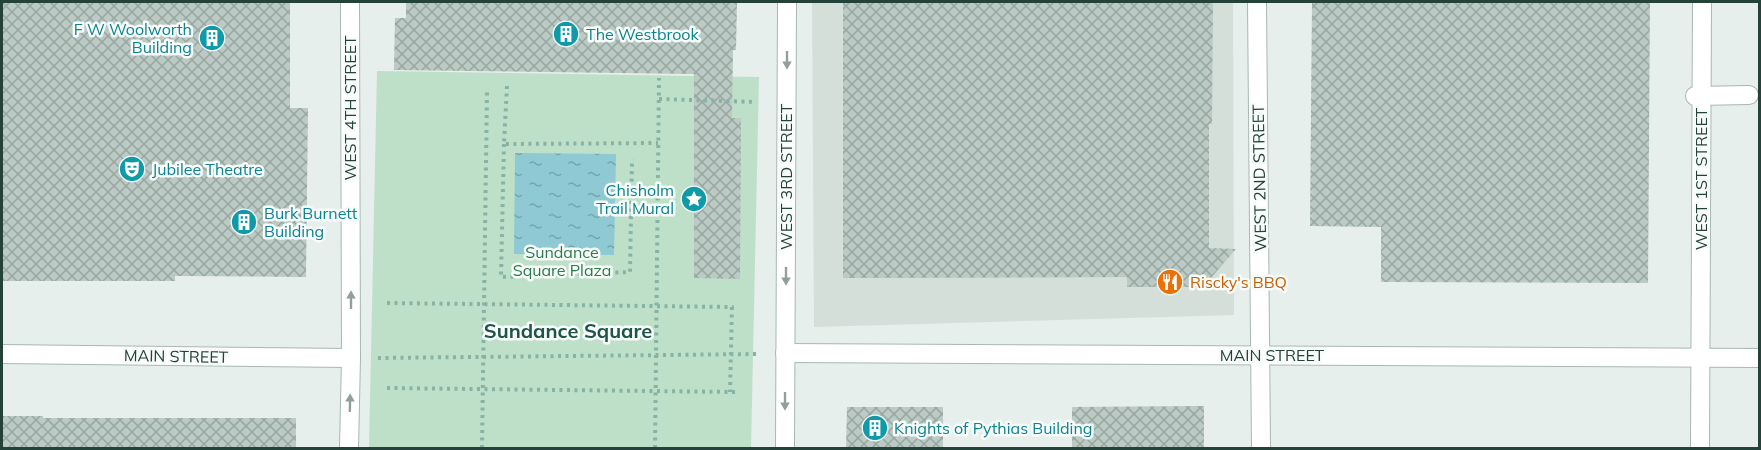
<svg xmlns="http://www.w3.org/2000/svg" width="1761" height="450" viewBox="0 0 1761 450" font-family="Mulish,sans-serif">
<style>
.built{fill:#d4dfda}
.green{fill:#bfe0c8}
.water{fill:url(#water-ripples)}
.building{fill:url(#building-cross-hatch)}
.lines{fill:none;stroke-linecap:round;stroke-linejoin:round}
.lane-casing{stroke:#a8b8b2;stroke-width:20}
.street-casing{stroke:#a8b8b2;stroke-width:20}
.path{stroke:#86b3a5;stroke-width:4;stroke-dasharray:3 4.5;stroke-linecap:butt}
.lane{stroke:#fff;stroke-width:18}
.street{stroke:#fff;stroke-width:18}
.oneway{fill:#92a09c}
.labels{text-anchor:middle;dominant-baseline:central;stroke-width:5;stroke-linejoin:round;paint-order:stroke}
.culture-label{font-size:16px;fill:#0d838f;stroke:#f7fbf9;text-anchor:start}
.street-label{font-size:16px;fill:#24423a;stroke:#f7fbf9}
.park-label{font-size:16px;fill:#2d7a4b;stroke:#f7fbf9}
.food-label{font-size:16px;fill:#c56008;stroke:#f7fbf9;text-anchor:start}
.quarter-label{font-size:20px;font-weight:bold;fill:#1f5548;stroke:#f7fbf9}
</style>
<defs>
<pattern id="water-ripples" width="26" height="14" patternUnits="userSpaceOnUse" patternTransform="scale(1.5)"><rect width="26" height="14" fill="#8ec9d4"/><path d="M2 4q2-2 4 0t4 0M15 11q2-2 4 0t4 0" fill="none" stroke="#74a5ad"/></pattern>
<pattern id="building-cross-hatch" width="8" height="8" patternUnits="userSpaceOnUse" patternTransform="scale(1.5)"><rect width="8" height="8" fill="#bbcac4"/><path d="M0 0l8 8M0 8l8-8" fill="none" stroke="#98a6a0"/></pattern>
</defs>
<rect width="100%" height="100%" fill="#e6efeb"/>
<path class="built" d="M812,2H1233L1234,315L814,327Z"/>
<path class="green" d="M377,71L759,77L751,448H369Z"/>
<path class="water" d="M515,153L616,154L614,255L514,254Z"/>
<g class="building">
<path d="M2,2H290V108H308L306,277L175,276V281H2Z"/>
<path d="M406,2H737L736,50H733L732,118H741L740,279L694,278V74L394,70L395,18H406Z"/>
<path d="M843,2H1213L1212,124H1209V248L1236,249L1203,287H1127V277L843,278Z"/>
<path d="M1312,2H1650L1648,283L1381,282V227L1310,226Z"/>
<path d="M1204,406V448H1072V407Z"/>
<path d="M847,407H943V448H846Z"/>
<path d="M2,416H43V418H296V448H2Z"/>
</g>
<g class="lines">
<g class="lane-casing">
<path id="lane" d="M1695,96L1749,95"/>
</g>
<g class="street-casing">
<g id="street">
<path d="M1257,2L1261,448"/>
<path d="M785,353L1760,358"/>
<path d="M2,354L351,358"/>
<path d="M349,448L351,358L350,2"/>
<path d="M785,448L787,2"/>
<path d="M1700,448L1702,2"/>
</g>
</g>
<g class="path">
<path d="M507,86L504,144L658,143"/>
<path d="M659,99L756,102"/>
<path d="M504,144L501,277L630,272L632,159"/>
<path d="M387,303L732,307L730,392"/>
<path d="M378,358L758,354"/>
<path d="M387,388L737,392"/>
<path d="M482,448L487,91"/>
<path d="M655,448L659,78"/>
</g>
<use href="#lane" class="lane"/>
<use href="#street" class="street"/>
</g>
<defs><path id="oneway-solid" d="M-6-.8H1V-3.2L6.5 0L1 3.2V.8H-6Z" transform="scale(1.5)"/></defs>
<g class="oneway">
<use href="#oneway-solid" transform="translate(787 60) rotate(90)"/>
<use href="#oneway-solid" transform="translate(786 276) rotate(90)"/>
<use href="#oneway-solid" transform="translate(351 300) rotate(-90)"/>
<use href="#oneway-solid" transform="translate(785 401) rotate(90)"/>
<use href="#oneway-solid" transform="translate(350 403) rotate(-89)"/>
</g>
<defs>
<g id="building-disc" transform="scale(1.35)"><circle r="9.5" fill="#0f9aa8" stroke="#f7fbf9"/><path d="M-4-6H4V6H1V3H-1V6H-4ZM-2.5-4.3h1.7v1.8h-1.7ZM.8-4.3h1.7v1.8H.8ZM-2.5-1h1.7V.8h-1.7ZM.8-1h1.7V.8H.8Z" fill="#fff"/></g>
<g id="theatre-disc" transform="scale(1.35)"><circle r="9.5" fill="#0f9aa8" stroke="#f7fbf9"/><path d="M-5-5.5Q0-4 5-5.5V0Q5 5 0 6Q-5 5-5 0ZM-3.3-2.5H-1v1.5H-3.3ZM1-2.5H3.3v1.5H1ZM-2.8 1Q0 5.5 2.8 1Z" fill="#fff"/></g>
<g id="sight-disc" transform="scale(1.35)"><circle r="9.5" fill="#0f9aa8" stroke="#f7fbf9"/><path d="M0-6L1.8-2.2L6-1.7L2.9 1.2L3.7 5.4L0 3.3L-3.7 5.4L-2.9 1.2L-6-1.7L-1.8-2.2Z" fill="#fff"/></g>
<g id="restaurant-disc" transform="scale(1.35)"><circle r="9.5" fill="#e8710a" stroke="#f7fbf9"/><path d="M-5-6h1v4h1v-4h1v4h1v-4h1v5L-1.5 .5V6h-2V.5L-5-1ZM5-6V6H3V1.5H1.5Q1.5-4 5-6Z" fill="#fff"/></g>
</defs>
<g fill-rule="evenodd">
<use href="#building-disc" x="566" y="34"/>
<use href="#building-disc" x="212" y="38"/>
<use href="#theatre-disc" x="132" y="169"/>
<use href="#sight-disc" x="694" y="199"/>
<use href="#building-disc" x="244" y="222"/>
<use href="#restaurant-disc" x="1170" y="282"/>
<use href="#building-disc" x="875" y="428"/>
</g>
<g class="labels">
<g class="culture-label">
<text x="192" y="29" text-anchor="end">F W Woolworth<tspan x="192" dy="18">Building</tspan></text>
<text x="586" y="34">The Westbrook</text>
<text x="152" y="169">Jubilee Theatre</text>
<text x="674" y="190" text-anchor="end">Chisholm<tspan x="674" dy="18">Trail Mural</tspan></text>
<text x="264" y="213">Burk Burnett<tspan x="264" dy="18">Building</tspan></text>
<text x="894" y="428">Knights of Pythias Building</text>
</g>
<g class="street-label">
<text transform="translate(350 108) rotate(-90)">WEST 4TH STREET</text>
<text transform="translate(786 177) rotate(-90)">WEST 3RD STREET</text>
<text transform="translate(1259 178) rotate(-91)">WEST 2ND STREET</text>
<text transform="translate(1701 179) rotate(-90)">WEST 1ST STREET</text>
<text x="1272" y="355">MAIN STREET</text>
<text transform="translate(176 356) rotate(1)">MAIN STREET</text>
</g>
<g class="park-label">
<text x="562" y="252">Sundance<tspan x="562" dy="18">Square Plaza</tspan></text>
</g>
<g class="food-label">
<text x="1190" y="282">Riscky's BBQ</text>
</g>
<g class="quarter-label">
<text x="568" y="330">Sundance Square</text>
</g>
</g>
<rect width="1761" height="450" fill="none" stroke="#24423a" stroke-width="6"/>
</svg>
